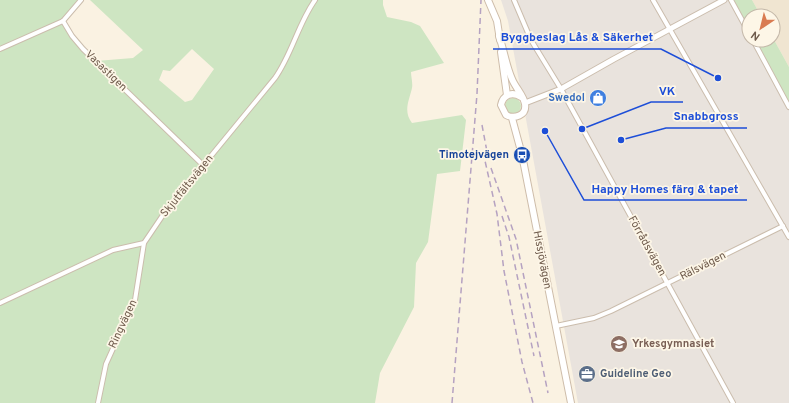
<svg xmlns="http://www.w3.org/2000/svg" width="789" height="403" viewBox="0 0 789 403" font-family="Overpass,sans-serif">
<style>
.residential{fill:#f0e5d1}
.industrial{fill:#e9e3dd}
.green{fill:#cee5c2;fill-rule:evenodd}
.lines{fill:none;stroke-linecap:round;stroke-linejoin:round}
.minor-casing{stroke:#cbbdad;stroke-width:6}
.tertiary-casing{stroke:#cbbdad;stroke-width:7}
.secondary-casing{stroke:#cebdaa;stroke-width:8}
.minor{stroke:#fff;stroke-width:4}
.tertiary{stroke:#fff;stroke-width:5}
.secondary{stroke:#fff;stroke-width:6}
.rail{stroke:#b5a2c1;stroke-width:1.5;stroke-dasharray:6 4;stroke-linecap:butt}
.labels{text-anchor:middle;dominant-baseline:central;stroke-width:3.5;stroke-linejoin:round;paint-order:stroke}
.street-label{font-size:11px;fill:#6e5a4b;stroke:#fdf6e7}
.shop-label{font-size:11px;font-weight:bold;fill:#366cbe;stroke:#fdf6e7;text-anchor:end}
.transit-label{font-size:11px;font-weight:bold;fill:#164399;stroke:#fdf6e7;text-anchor:end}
.education-label{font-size:11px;font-weight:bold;fill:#785e54;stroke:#fdf6e7;text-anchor:start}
.service-label{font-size:11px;font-weight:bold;fill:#4e5e75;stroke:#fdf6e7;text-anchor:start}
.leader{fill:none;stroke:#1d4ed8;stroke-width:1.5}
.callout-dot{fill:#1d4ed8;stroke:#fdf6e7;stroke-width:1.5}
.callout-label{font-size:12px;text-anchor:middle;font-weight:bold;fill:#1d4ed8;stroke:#fdf6e7;stroke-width:3.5;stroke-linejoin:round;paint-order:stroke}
</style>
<rect width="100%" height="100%" fill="#faf2e2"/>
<path class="residential" d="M752,0H789V67L773,38V16H761Z"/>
<path class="industrial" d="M501,0H731L749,33V40H753L789,104V403H578L508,21Z"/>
<g class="green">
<path d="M0,0H81L63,21L72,36L96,61L133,58L143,50L90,0H383V5L387,17L411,22L420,26L444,63L411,72C411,77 413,83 412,88C409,101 403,111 412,123L462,115L466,120L460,171L437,174L428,242L416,263L414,307L380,373L375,403H0ZM192,49L214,69L192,100L185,102L159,80L163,70L170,71Z"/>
<path d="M731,0H752L761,16H749V33Z"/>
<path d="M773,38L789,67V107L753,40H773Z"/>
<circle cx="513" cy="106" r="8"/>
</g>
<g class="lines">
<g class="minor-casing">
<g id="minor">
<path d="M514,0L531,40L561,89L733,403"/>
<path d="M653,0L789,237"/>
<path d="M731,0L749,33"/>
<path d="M63,21L72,36L83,49L204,166"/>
<path d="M63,21L81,0"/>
<path d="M753,40L789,107"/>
<path d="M0,49L63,21"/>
<path d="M0,303L113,250L144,243L165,212L275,78C292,54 298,24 315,0"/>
<path d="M556,326L594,318L611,311L783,226"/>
<path d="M98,403L106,364L135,300L144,243"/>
</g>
</g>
<g class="tertiary-casing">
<path id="tertiary" d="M525,103L561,89L614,59L724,0"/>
</g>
<g class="secondary-casing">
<g id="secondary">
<path d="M488,0L497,21L500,40"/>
<path d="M499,36C504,50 506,66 512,79C515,87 524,96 525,104C527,116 514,119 506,115L501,105C503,95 512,91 521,97"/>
<path d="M501,52L507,95"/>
<path d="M512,118L522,155L571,403"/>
</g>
</g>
<use href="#minor" class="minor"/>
<use href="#tertiary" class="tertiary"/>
<use href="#secondary" class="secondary"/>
<g class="rail">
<path d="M482,125L488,157"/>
<path d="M483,152L497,214L504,271L522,362L533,403"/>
<path d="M491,168L516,239L548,393"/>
<path d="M502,216L509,237L534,356"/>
<path d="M452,403L477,94L481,0"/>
</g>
</g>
<defs>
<g id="shop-disc" transform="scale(0.9)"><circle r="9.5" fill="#3f7fe0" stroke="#fdf6e7"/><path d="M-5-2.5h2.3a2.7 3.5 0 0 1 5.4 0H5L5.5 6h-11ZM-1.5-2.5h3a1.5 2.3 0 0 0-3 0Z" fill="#fff"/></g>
<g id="bus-disc" transform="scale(0.9)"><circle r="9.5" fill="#1a4fb4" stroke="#fdf6e7"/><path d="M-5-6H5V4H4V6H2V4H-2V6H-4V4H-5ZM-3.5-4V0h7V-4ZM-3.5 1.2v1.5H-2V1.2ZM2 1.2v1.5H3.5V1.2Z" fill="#fff"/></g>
<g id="school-disc" transform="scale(0.9)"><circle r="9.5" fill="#8d6e63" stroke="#fdf6e7"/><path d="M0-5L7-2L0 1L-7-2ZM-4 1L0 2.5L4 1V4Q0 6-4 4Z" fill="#fff"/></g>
<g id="office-disc" transform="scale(0.9)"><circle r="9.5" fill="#5c6f8a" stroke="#fdf6e7"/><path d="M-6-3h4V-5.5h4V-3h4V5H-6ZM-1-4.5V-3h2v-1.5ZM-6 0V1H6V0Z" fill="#fff"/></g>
</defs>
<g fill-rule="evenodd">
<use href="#shop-disc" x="598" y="98"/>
<use href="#bus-disc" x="522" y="155"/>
<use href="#school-disc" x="619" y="344"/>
<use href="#office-disc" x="587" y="374"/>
</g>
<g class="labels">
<g class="street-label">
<text transform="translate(106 71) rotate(44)">Vasastigen</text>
<text transform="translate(187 186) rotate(-51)">Skjutfältsvägen</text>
<text transform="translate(647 246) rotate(61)">Förrådsvägen</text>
<text transform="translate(542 260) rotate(79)">Hissjövägen</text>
<text transform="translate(703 266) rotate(-27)">Rälsvägen</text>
<text transform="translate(123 324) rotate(-65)">Ringvägen</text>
</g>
<g class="shop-label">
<text x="585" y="98">Swedol</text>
</g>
<g class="transit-label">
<text x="509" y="155">Timotejvägen</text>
</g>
<g class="education-label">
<text x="632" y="344">Yrkesgymnasiet</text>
</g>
<g class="service-label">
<text x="600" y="374">Guideline Geo</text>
</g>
</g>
<path class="leader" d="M718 78L661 49H493M582 129L651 102H683M621 140L666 128H747M545 131L584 200H747"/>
<g class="callout-dot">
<circle cx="718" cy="78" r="4"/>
<circle cx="582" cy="129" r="4"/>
<circle cx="621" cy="140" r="4"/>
<circle cx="545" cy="131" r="4"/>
</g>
<g class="callout-label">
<text x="577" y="41">Byggbeslag Lås &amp; Säkerhet</text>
<text x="667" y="95">VK</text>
<text x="706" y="120">Snabbgross</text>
<text x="665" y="193">Happy Homes färg &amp; tapet</text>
</g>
<g transform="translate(761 28) rotate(215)"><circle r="19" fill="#fdf6e7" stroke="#c4b8a9"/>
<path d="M0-3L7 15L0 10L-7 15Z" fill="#d97b51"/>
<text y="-6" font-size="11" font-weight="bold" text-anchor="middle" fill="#6e5a4b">N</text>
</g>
</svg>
